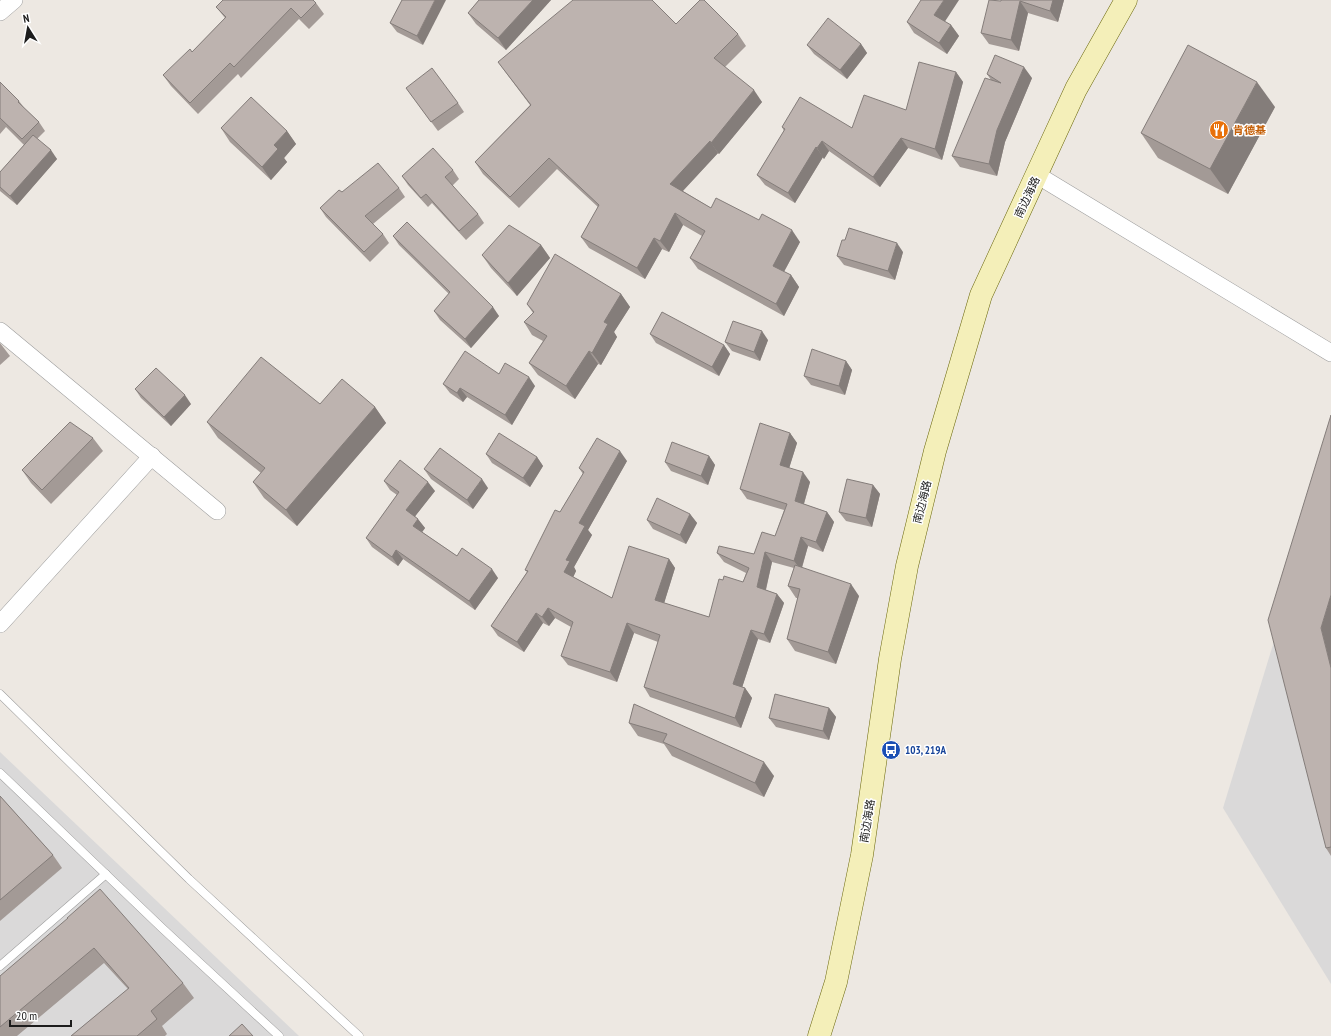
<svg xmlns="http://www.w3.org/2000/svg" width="1331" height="1036" viewBox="0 0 1331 1036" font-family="'PT Sans Narrow','Noto Sans SC',sans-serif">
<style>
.residential{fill:#dad9d9}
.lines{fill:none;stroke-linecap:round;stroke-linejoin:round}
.lane-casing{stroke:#9d9d9d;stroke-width:9}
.street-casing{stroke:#9d9d9d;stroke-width:18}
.secondary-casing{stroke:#6a670c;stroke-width:23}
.lane{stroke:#fff;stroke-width:8}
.street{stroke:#fff;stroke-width:17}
.secondary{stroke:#f4efb9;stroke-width:22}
.wall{fill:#a39a96}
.shaded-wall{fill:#847d7a}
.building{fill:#bdb3af;stroke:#847d7a}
.labels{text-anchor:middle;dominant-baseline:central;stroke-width:3;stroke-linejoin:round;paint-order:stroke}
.food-label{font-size:11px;font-weight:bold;fill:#c56008;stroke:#fff;text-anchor:start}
.street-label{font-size:11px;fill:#1c1c1c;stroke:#fff}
.transit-label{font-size:11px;font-weight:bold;fill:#164399;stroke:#fff;text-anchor:start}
</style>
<rect width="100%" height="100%" fill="#ede8e2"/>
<g class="residential">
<path d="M1331,455V984L1223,808Z"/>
<path d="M0,752L299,1036H0Z"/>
</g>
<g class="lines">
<g class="lane-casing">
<g id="lane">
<path d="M0,694L189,879L359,1036"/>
<path d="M0,773L162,928L279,1036"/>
<path d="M0,966L106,874"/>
</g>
</g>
<g class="street-casing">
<g id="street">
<path d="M0,12L14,0"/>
<path d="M1037,175L1331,353"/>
<path d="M0,331L217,511"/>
<path d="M0,624L152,456"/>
</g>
</g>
<g class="secondary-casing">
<path id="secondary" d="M819,1036L836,982L862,855L890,659L907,566L935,451L981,295L1076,89L1126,0"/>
</g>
<use href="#lane" class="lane"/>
<use href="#street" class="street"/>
<use href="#secondary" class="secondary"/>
</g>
<g class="wall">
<path d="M402,0L423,45L397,32L390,23Z"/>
<path d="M479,0H551L506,50L476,24L468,13Z"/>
<path d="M1064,0L1058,22L1028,13L1019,51L989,44L981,33L1001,1Z"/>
<path d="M316,3L324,14L309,29L299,19L241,78L238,74L198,114L171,86L163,75L192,52L225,18L216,7Z"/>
<path d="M907,22H945L951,25L959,36L947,54L914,33Z"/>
<path d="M676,24L738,34L746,46L725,67L762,102L719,154L718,153L683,191L711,208L800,242L784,272L791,275L799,287L784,316L698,269L690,258L702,236L683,225L669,252L662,249L645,279L589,248L581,237L598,207L557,169L519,208L483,174L475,162L530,105L498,62Z"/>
<path d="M861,44L867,53L847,79L814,54L807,45Z"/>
<path d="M956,72L963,82L942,160L908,148L880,187L829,151L824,159L823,157L795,203L765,185L757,175L784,131L782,127L852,128L906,110Z"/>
<path d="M987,74L1032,78L1005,142L997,176L960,167L952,156L991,80Z"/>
<path d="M0,82L19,101L25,109L39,122L45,131L37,139L57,159L17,205L0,191V172L24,145L6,127L0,134Z"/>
<path d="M406,88L458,103L464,112L438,131Z"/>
<path d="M1275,107L1228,194L1158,158L1141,133Z"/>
<path d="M221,128L287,131L296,144L284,158L287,162L271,180L230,142Z"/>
<path d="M453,170L459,179L452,186L478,214L484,223L466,240L432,203L428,207L408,185L402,176Z"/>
<path d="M399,188L405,197L373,224L383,234L389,243L370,262L326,217L320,208L342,192Z"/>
<path d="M393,236L499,316L471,348L440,320L434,311L449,294L399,245Z"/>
<path d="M541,245L550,258L517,296L491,268L482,255Z"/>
<path d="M903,252L895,280L844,265L837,256Z"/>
<path d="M621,294L630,307L614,332L617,337L601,365L598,364L575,399L538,375L529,363L543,341L532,335L524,322L533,313L527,304Z"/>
<path d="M650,334L724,345L730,354L719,376L656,343Z"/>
<path d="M768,340L760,361L732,351L725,342Z"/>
<path d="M0,343L10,356L0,365Z"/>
<path d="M846,361L852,370L845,395L811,385L804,376Z"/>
<path d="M499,374L535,386L512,425L467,397L463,402L450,393L443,384Z"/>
<path d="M135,389L191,404L171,426L141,398Z"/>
<path d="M320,404L375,407L386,423L297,526L264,498L253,482L261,473L218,438L207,422Z"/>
<path d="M1331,415V856L1326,848Z"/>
<path d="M790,433L797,443L789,468L810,482L804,504L827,512L834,522L823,552L808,546L802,568L859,596L836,664L795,651L787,639L798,598H796L788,586L794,568L772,562L766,590L777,594L784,603L770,643L758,639L742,687L745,688L752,698L741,728L650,697L644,687L658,642L634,633L617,682L568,665L561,656L571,627L555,618L549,626L543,623L524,652L498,636L491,626L527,572L525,570L583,474L579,468L627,461L588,530L592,535L574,567L576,571L573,577L612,598L669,559L675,568L664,603L709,617L723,580L743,582L746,573L724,562L717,553L754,554L775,536L784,510L747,499L740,489Z"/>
<path d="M93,438L103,451L51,504L31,483L22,470Z"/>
<path d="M486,454L537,457L543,466L530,487L492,463Z"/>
<path d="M709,456L715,465L708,485L671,471L665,462Z"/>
<path d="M424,469L488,488L473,509L431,479Z"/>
<path d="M384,481L435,491L415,516L425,528L422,532L457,556L498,578L475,610L403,559L398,566L372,547L366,538L397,495L390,490Z"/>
<path d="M873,485L880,494L872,527L846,521L839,512Z"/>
<path d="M690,514L697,523L686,544L653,529L647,520Z"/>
<path d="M634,704L774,776L764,797L672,756L664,744L638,736L629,723Z"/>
<path d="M829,708L836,717L829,740L776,727L769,718Z"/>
<path d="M0,796L53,855L62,868L0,921Z"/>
<path d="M68,919L183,983L194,998L162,1026L167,1034L165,1036H71L128,989L104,963L17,1036H0V976Z"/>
</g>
<g class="shaded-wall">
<path d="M435,0H446L423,45L417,36Z"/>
<path d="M533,0H551L506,50L498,38Z"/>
<path d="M944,0H959L942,26L934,15Z"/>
<path d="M1053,0H1064L1058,22L1050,11Z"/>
<path d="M1020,1L1028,13L1019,51L1011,40Z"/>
<path d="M951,25L959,36L947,54L939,43Z"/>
<path d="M861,44L867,53L847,79L840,70Z"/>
<path d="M1024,67L1032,78L1005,142L997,176L989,164L997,130Z"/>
<path d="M956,72L963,82L942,160L935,149Z"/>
<path d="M1257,82L1275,107L1228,194L1210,169Z"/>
<path d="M754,90L762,102L719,154L711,143Z"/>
<path d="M287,131L296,144L284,158L287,162L271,180L262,167L274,145Z"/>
<path d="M901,138L908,148L880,187L873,177Z"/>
<path d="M710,141L718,153L678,196L670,184Z"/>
<path d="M822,141L829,151L824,159L817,148Z"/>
<path d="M816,147L823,157L795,203L788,193Z"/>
<path d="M51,150L57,159L17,205L10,196Z"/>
<path d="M675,213L683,225L669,252L660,241Z"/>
<path d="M792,230L800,242L781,277L773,266Z"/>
<path d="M654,238L662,249L645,279L637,268Z"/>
<path d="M897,243L903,252L895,280L888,271Z"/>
<path d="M541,245L550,258L517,296L508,283Z"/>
<path d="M791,275L799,287L784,316L776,304Z"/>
<path d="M621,294L630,307L614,332L617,337L601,365L592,353L604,322Z"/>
<path d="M493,307L499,316L471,348L465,339Z"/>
<path d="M762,331L768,340L760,361L754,352Z"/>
<path d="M724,345L730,354L719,376L712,367Z"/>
<path d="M589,351L598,364L575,399L566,386Z"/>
<path d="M846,361L852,370L845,395L839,386Z"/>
<path d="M529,377L535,386L512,425L505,415Z"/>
<path d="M460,388L467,397L463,402L457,393Z"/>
<path d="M185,395L191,404L171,426L164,417Z"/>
<path d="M375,407L386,423L297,526L286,510Z"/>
<path d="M790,433L797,443L787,475L780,465Z"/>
<path d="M620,451L627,461L588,530L592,535L574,567L576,571L571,582L564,572L566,560L579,523Z"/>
<path d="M709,456L715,465L708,485L701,476Z"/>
<path d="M537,457L543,466L530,487L523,478Z"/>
<path d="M803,472L810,482L802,510L795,501Z"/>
<path d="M482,479L488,488L473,509L467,500Z"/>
<path d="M428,482L435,491L413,519L406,510Z"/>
<path d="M873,485L880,494L872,527L866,518Z"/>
<path d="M827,512L834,522L823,552L816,542Z"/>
<path d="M690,514L697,523L686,544L680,535Z"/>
<path d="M418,519L425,528L420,535L413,526Z"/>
<path d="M801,537L808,546L801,570L794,561Z"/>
<path d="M396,550L403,559L398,566L392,557Z"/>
<path d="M765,552L772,562L764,597L757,587Z"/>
<path d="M669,559L675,568L662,610L655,600Z"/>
<path d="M492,569L498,578L475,610L469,601Z"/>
<path d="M851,584L859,596L836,664L828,652Z"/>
<path d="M777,594L784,603L770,643L764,634Z"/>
<path d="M1331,595V668L1321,628Z"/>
<path d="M548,608L555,618L549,626L542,617Z"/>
<path d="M536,613L543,623L524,652L517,642Z"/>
<path d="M627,623L634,633L617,682L610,672Z"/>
<path d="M751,630L758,639L740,694L733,684Z"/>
<path d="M745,688L752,698L741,728L735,718Z"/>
<path d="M829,708L836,717L829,740L823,731Z"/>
<path d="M764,762L774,776L764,797L755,783Z"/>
</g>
<g class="building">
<path d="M223,0H313L316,3L301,18L291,8L234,67L230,63L190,103L163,75L190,49L192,52L226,17L216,7Z"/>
<path d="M402,0H435L417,36L390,23Z"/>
<path d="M479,0H533L498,38L468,13Z"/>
<path d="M573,0H652L676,24L700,0H704L738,34L714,58L754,90L711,143L710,141L670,184L711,208L716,198L759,220L762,214L792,230L773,266L791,275L776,304L690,258L705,231L675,213L660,241L654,238L637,268L581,237L599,205L549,158L510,197L475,162L531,105L498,62Z"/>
<path d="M921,0H944L934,15L951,25L939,43L907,22Z"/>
<path d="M989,0L1001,1V0H1053L1050,11L1020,1L1011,40L981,33Z"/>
<path d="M828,18L861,44L840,70L807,45Z"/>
<path d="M1188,45L1257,82L1210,169L1141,133Z"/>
<path d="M995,55L1024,67L997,130L989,164L952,156L985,78L1001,83L987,74Z"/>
<path d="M919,62L956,72L935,149L901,138L873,177L822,141L817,148L816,147L788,193L757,175L785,129L782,127L800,97L852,128L864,95L906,110Z"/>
<path d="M432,68L458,103L431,122L406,88Z"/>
<path d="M0,82L19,101L18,102L39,122L22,139L0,118Z"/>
<path d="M251,97L287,131L274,145L278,149L262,167L221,128Z"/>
<path d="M33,135L51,150L10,196L0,187V172Z"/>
<path d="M433,148L453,170L445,177L478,214L459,231L426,194L421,198L402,176Z"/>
<path d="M378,163L399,188L365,216L383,234L364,252L320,208L339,190L342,192Z"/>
<path d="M407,222L493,307L465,339L434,311L450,292L393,236Z"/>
<path d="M509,225L541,245L508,283L482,255Z"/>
<path d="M849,228L897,243L888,271L837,256L842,240H845Z"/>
<path d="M555,254L621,294L604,322L608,324L592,353L589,351L566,386L529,363L547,336L524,322L534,312L527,304Z"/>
<path d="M662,312L724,345L712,367L650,334Z"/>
<path d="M733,321L762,331L754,352L725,342Z"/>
<path d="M812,349L846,361L839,386L804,376Z"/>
<path d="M465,351L499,374L505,363L529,377L505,415L460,388L457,393L443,384Z"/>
<path d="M261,357L320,404L342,379L375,407L286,510L253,482L265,468L207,422Z"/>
<path d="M156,368L185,395L164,417L135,389Z"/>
<path d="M1331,415V595L1321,628L1331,668V847L1326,848L1268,620Z"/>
<path d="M70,422L93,438L42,490L22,470Z"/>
<path d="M760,423L790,433L780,465L803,472L795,501L827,512L816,542L801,537L794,561L765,552L757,587L777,594L764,634L751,630L733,684L745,688L735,718L644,687L660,635L627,623L610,672L561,656L573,622L548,608L542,617L536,613L517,642L491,626L528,571L525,570L555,510L560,512L584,472L579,468L597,438L620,451L579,523L585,526L566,560L570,561L564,572L612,598L629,546L669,559L655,600L709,617L719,579L723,580L724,576L743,582L749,568L717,553L719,546L754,554L762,532L775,536L787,504L740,489Z"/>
<path d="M499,433L537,457L523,478L486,454Z"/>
<path d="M672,442L709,456L701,476L665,462Z"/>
<path d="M440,448L482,479L467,500L424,469Z"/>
<path d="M400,460L428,482L406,510L418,519L413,526L457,556L462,548L492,569L469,601L396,550L392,557L366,538L399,492L384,481Z"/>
<path d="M847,479L873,485L866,518L839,512Z"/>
<path d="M657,498L690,514L680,535L647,520Z"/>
<path d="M795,565L851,584L828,652L787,639L800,589L788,586Z"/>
<path d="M775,694L829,708L823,731L769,718Z"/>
<path d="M634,704L764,762L755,783L663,742L667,734L629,723Z"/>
<path d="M0,796L53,855L0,900Z"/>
<path d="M100,889L183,983L151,1011L157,1019L137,1036H71L129,988L94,948L0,1027V976L68,918H67Z"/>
<path d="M242,1024L253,1036H229Z"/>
</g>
<defs>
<g id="restaurant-disc" transform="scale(1)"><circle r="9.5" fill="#e8710a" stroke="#fff"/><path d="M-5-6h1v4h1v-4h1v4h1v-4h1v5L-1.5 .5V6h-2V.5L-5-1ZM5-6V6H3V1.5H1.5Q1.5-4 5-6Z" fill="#fff"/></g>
<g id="bus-disc" transform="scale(1)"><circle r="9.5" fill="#1a4fb4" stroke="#fff"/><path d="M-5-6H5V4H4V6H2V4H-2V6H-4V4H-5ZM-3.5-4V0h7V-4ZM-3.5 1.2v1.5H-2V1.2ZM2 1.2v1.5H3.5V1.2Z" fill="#fff"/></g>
</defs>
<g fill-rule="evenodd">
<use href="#restaurant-disc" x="1219" y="130"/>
<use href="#bus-disc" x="891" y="750"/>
</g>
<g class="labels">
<g class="food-label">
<text x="1233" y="130">肯德基</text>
</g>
<g class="street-label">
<text transform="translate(1027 197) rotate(-65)">南边海路</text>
<text transform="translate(922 502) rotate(-76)">南边海路</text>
<text transform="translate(867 821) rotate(-81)">南边海路</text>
</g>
<g class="transit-label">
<text x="905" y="750">103, 219A</text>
</g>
</g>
<g transform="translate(28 28) rotate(349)" stroke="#ffffff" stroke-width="3" paint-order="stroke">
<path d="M0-3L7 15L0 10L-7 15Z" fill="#1c1c1c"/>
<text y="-6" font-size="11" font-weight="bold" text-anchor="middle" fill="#1c1c1c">N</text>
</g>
<path d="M10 1020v6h61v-6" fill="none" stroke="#1c1c1c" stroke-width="2"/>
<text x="16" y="1020" font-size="12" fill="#1c1c1c" stroke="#ffffff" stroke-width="3" paint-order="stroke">20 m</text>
</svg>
